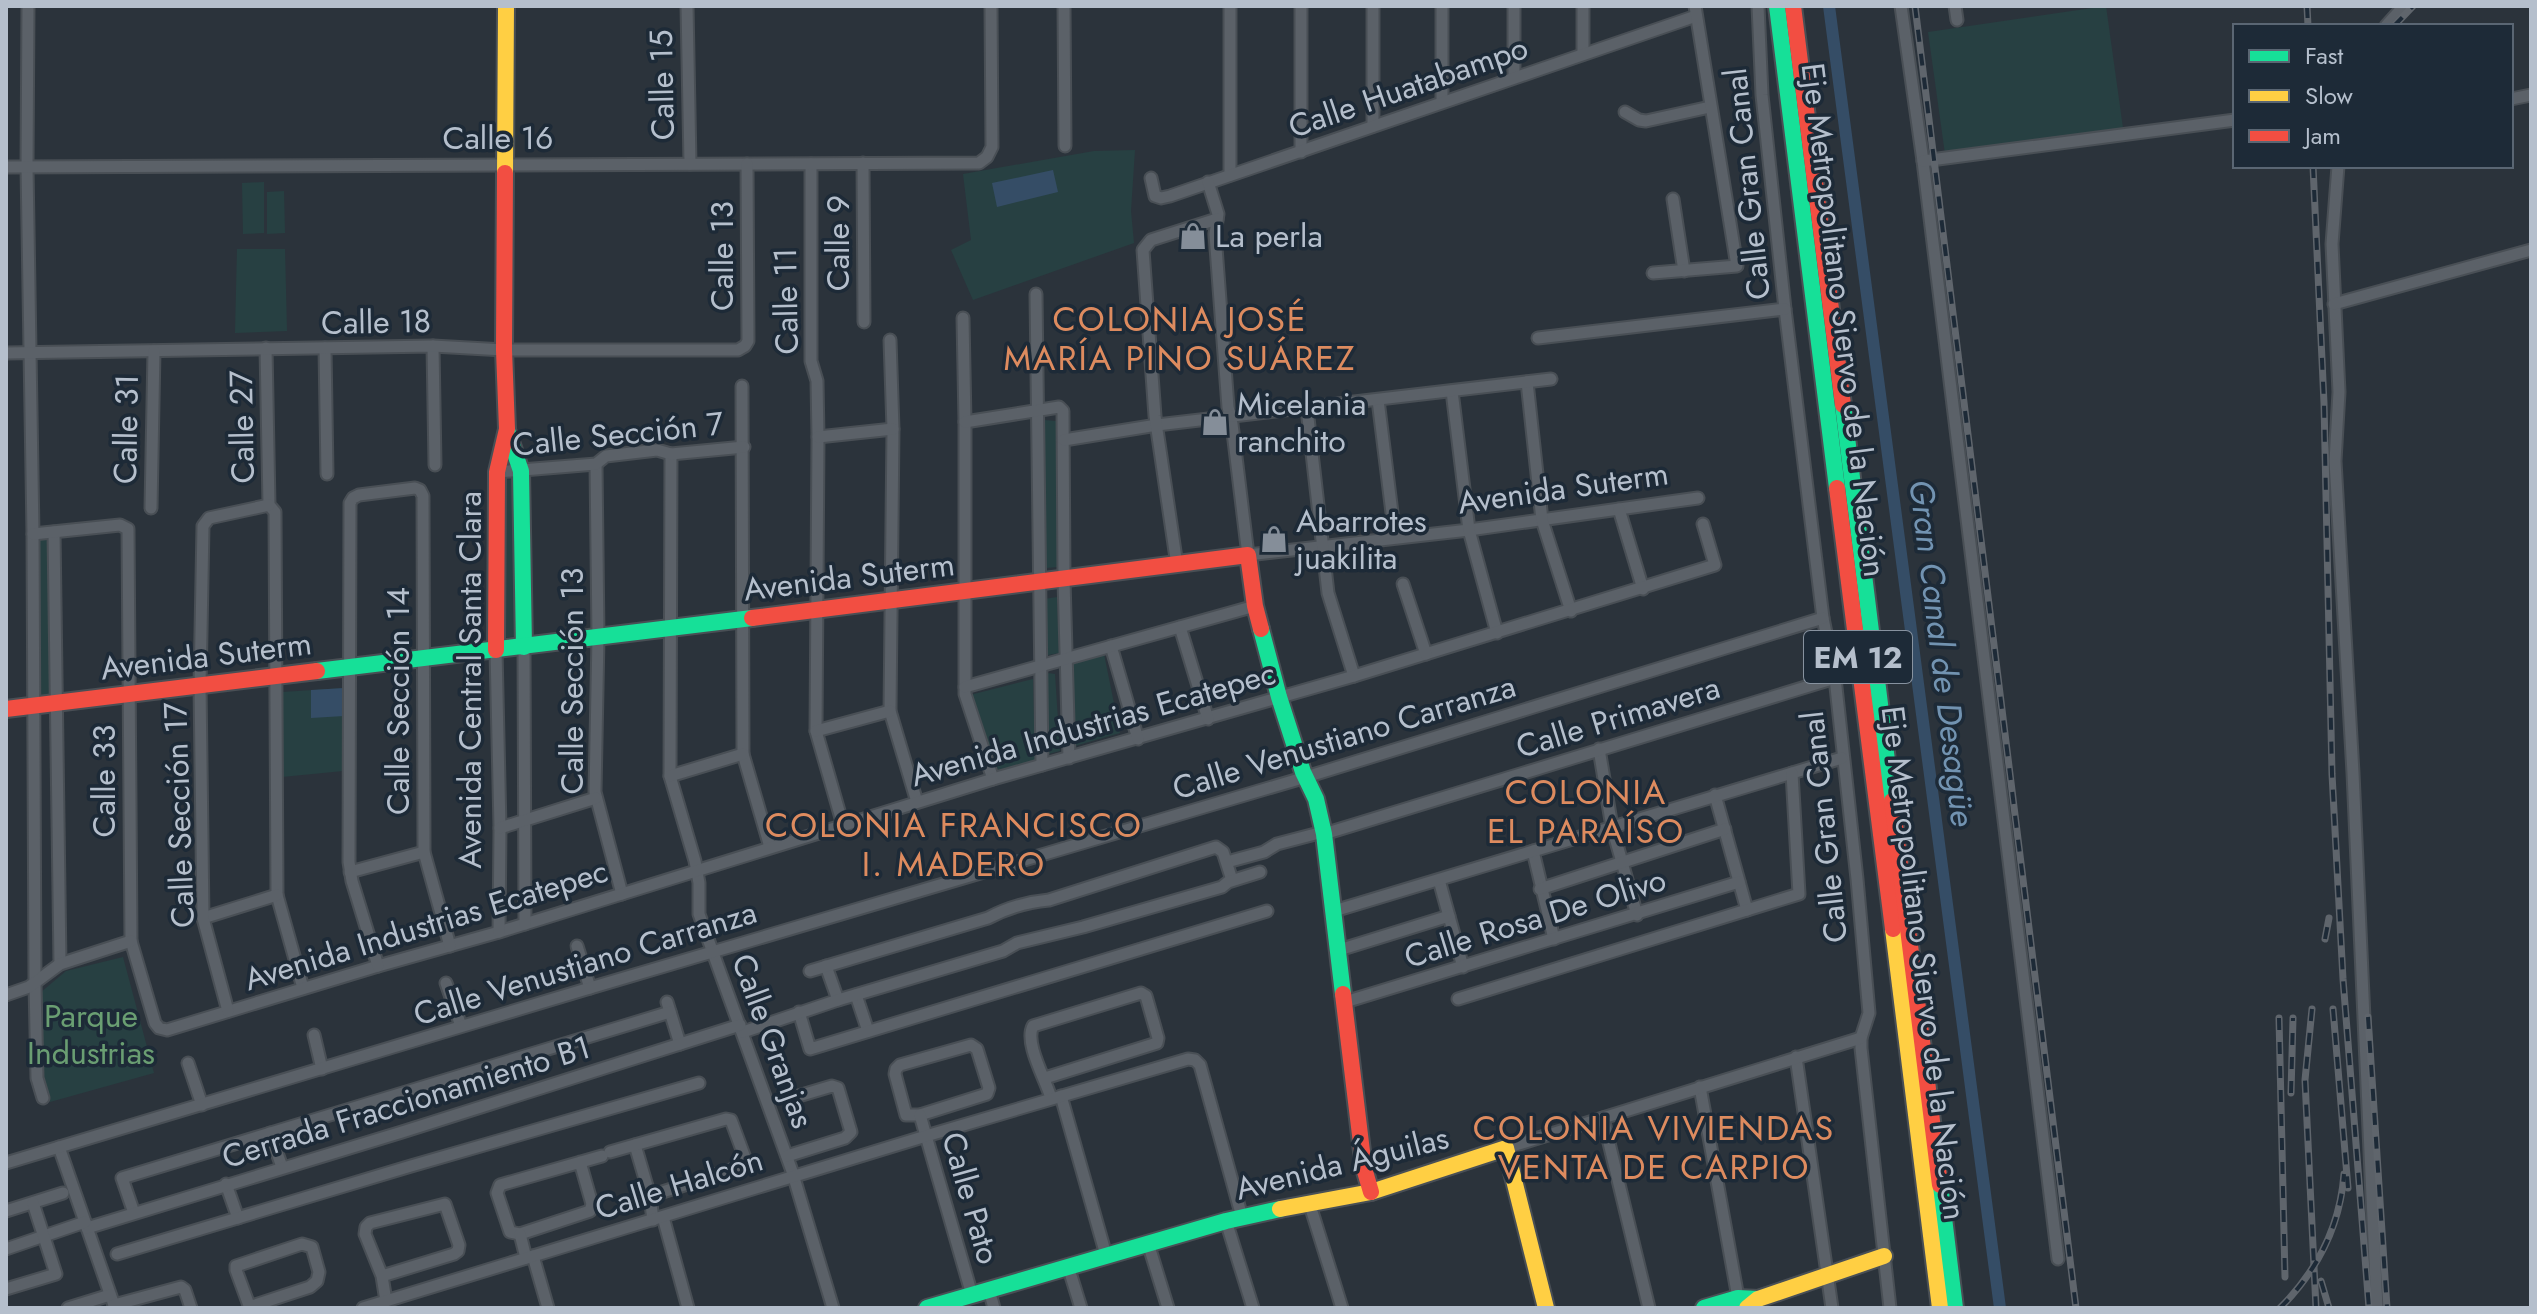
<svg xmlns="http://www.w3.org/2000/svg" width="2537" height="1314" viewBox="0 0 2537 1314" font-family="Jost,sans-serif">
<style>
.green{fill:#274042}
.water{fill:#354d66}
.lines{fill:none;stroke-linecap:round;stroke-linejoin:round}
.canal{stroke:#354d66;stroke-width:12}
.street-casing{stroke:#494f55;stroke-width:15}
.fast-casing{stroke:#494f55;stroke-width:20}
.slow-casing{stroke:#494f55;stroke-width:20}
.jam-casing{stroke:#494f55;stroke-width:20}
.street{stroke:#5b6168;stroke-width:11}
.fast{stroke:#16e098;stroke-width:16}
.slow{stroke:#ffcf43;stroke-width:16}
.jam{stroke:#f24e42;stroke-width:16}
.rail-casing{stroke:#5f656c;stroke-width:7}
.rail{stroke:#1d2a37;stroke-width:4;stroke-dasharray:12;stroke-linecap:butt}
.labels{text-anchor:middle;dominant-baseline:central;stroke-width:7;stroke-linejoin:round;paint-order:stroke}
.shield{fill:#1d2a37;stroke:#87929f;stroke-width:2}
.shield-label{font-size:30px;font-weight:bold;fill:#b5bfcc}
.street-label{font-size:32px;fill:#b5bfcc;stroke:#1d2a37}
.poi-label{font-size:32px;fill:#b5bfcc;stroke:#1d2a37;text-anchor:start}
.park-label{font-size:32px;fill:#6a9e72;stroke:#1d2a37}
.neighbourhood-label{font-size:34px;letter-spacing:2px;fill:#dd8b5f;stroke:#1d2a37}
.water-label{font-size:34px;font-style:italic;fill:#7293b1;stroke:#1d2a37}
</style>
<rect width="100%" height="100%" fill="#2b333b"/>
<g class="green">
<path d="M2106,6L2123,128L1945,154L1928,32Z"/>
<path d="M1135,150L1131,211L1134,243L973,300L951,250L971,240L963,174L1094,151Z"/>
<path d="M264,182V233L243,234L242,183Z"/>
<path d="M284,191L285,233L267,234V192Z"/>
<path d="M237,249H285L287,331L235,333Z"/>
<path d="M1044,420L1056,421L1058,567L1046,568Z"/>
<path d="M501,479L517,480L519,636L502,638Z"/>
<path d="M38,540H50L51,696L38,697Z"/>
<path d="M1057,597L1059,653L1048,655L1044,599Z"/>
<path d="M1104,654L1120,733L1075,746L1071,665Z"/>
<path d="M1048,673L1055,674L1060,751L1048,754Z"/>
<path d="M1033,679L1035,760L998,770L970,695Z"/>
<path d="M344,688L343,771L282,777V692Z"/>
<path d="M123,957L154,1073L50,1102L42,1083L40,993L66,971Z"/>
</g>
<g class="water">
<path d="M1053,170L1058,192L997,207L992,183Z"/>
<path d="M344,688V716L311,718V690Z"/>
</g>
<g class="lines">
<path class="canal" d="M1829,6L2000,1308"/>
<g class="street-casing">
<g id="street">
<path d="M28,6L27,167L33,534L35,984L37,1078L43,1098"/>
<path d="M687,6L690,164"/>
<path d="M1064,6L1065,146"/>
<path d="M1230,6V175"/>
<path d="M1373,6V126"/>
<path d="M1514,6V77"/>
<path d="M1583,6V54"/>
<path d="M1758,6L1762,95L1785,309L1823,618L1835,678L1857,879L1869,1013L1861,1038V1048L1890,1308"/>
<path d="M1901,6L1923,161L2058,1259"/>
<path d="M1955,6L1957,20"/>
<path d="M2386,26L2404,6"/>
<path d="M2511,99L2531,95"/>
<path d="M1442,102V6"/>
<path d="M1625,112L1639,120L1646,121L1710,107"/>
<path d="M1301,152V6"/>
<path d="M1923,161L2235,120"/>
<path d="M863,163L864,322"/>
<path d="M811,164V361L817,381L818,437L816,731L843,825"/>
<path d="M2338,166L2332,244L2339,392L2335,461L2353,773L2377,1308"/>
<path d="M6,167L979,163L987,157L992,147L991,6"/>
<path d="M1151,178L1155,196L1161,198L1170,196L1696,16"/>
<path d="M1208,182L1218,214L1215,234L1228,407L1232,424L1248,555L1469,530L1698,498"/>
<path d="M1673,199L1684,271"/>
<path d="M1653,273L1737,266L1695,6"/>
<path d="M1036,294L1042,765"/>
<path d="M2334,304L2531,250"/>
<path d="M963,318L965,422V694L993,779"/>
<path d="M1538,338L1785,309"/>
<path d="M890,340L893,429L890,711L917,802"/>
<path d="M433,346L435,465"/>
<path d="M266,348L269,505L275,512L277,895L303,988"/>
<path d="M325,348L327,474"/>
<path d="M6,353L433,346L504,350H738L745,346L748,341L747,164"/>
<path d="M1527,382L1542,520L1571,611"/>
<path d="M742,386L743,754L770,847"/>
<path d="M1452,391L1469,530L1497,633"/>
<path d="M1378,400L1395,537"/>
<path d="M1307,409L1328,593L1354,676"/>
<path d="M965,422L1059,407L1063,411L1064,580L1069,758"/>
<path d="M818,437L893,429"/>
<path d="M1064,440L1157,425L1551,379"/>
<path d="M671,454L670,776L695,861L699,883V914L792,1171L833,1308"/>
<path d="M596,464L598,637L595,792L622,894"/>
<path d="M497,472L596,464L606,456L657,450L671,454L744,447"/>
<path d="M151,508L154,351"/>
<path d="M1619,509L1643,589"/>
<path d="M54,532L60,964"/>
<path d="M33,534L120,525L128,529L131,941L155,1023L159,1028L167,1030L378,966L499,932L993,779L1354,676L1715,565L1703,524"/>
<path d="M1177,565L1155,416L1143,250L1151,240L1217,219"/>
<path d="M1403,584L1426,654"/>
<path d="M1180,627L1208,719"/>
<path d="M1111,646L1138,739"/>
<path d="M524,647L525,924"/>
<path d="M496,650L500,828L499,932"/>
<path d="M965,687L1255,606"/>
<path d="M816,731L890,711"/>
<path d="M1599,749L1612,827L1637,915"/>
<path d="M670,776L743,754"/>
<path d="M1715,795L1747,910"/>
<path d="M500,828L596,798"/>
<path d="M1324,834L1835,678"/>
<path d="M1533,851L1554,939"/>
<path d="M1227,862L1264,852L1277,844L1323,832"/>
<path d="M350,872L424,852"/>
<path d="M1439,880L1463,967"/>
<path d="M1540,889L1725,829"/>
<path d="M1334,911L1842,758"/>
<path d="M203,918L277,895"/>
<path d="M577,946L590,988"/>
<path d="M1339,950L1449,916"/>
<path d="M378,966L352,881L349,862L350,503L353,498L359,495L415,488L420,490L423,496L424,852L450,946"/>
<path d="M826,966L838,1000"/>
<path d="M810,971L988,918C1007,908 1027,902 1049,900L1216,847L1223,852L1232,880"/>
<path d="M446,983L461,1026"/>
<path d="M6,995L29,987L60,964L131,941"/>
<path d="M856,995L868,1031"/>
<path d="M1458,999L1799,894L1792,773"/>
<path d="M667,1002L680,1044"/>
<path d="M1345,1002L1739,882"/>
<path d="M228,1011L203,918L200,685L203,526L209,518L269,505"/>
<path d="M799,1012L810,1049L1267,911"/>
<path d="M743,1032L838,1000L1003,951L1017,943L1083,927L1222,887L1228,882L1260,872"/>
<path d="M314,1035L322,1069"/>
<path d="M971,1045L977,1049L989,1088L987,1094L920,1115H906L895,1074L896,1069L900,1065Z"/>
<path d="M1796,1057L1832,1308"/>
<path d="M188,1063L202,1105"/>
<path d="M1045,1078L1157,1043L1158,1038L1146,996L1141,993L1033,1026C1024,1043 1046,1080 1051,1098"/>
<path d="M1700,1087L1739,1303"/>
<path d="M1061,1096L1106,1255"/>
<path d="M920,1115L972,1295"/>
<path d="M1603,1118L1649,1308"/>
<path d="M270,1133L282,1167"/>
<path d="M635,1145L650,1196L653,1220"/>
<path d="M59,1147L115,1308"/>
<path d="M1506,1148L1861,1038"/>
<path d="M610,1152L726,1119L731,1120L745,1158L743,1166L650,1196"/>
<path d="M787,1156L845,1138L851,1132L838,1088L832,1086L795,1097"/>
<path d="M580,1162L592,1204L590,1211L520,1234L510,1232L497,1193L500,1185L602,1156"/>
<path d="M6,1163L590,988L1306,777L1823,618"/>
<path d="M226,1184L238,1218"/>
<path d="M1309,1202L1342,1308"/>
<path d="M6,1211L63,1193"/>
<path d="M134,1213L122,1178L670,1012"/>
<path d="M663,1217L688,1308"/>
<path d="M1226,1221L1253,1308"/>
<path d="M87,1228L402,1132L740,1025"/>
<path d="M520,1234L526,1258"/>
<path d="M1148,1243L1168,1308"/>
<path d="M6,1249L85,1222"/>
<path d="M117,1254L411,1166L699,1083"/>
<path d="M533,1256L548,1308"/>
<path d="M1068,1266L1081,1308"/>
<path d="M382,1276L454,1254L458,1251L459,1245L445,1204L370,1223L366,1227L365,1234L382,1276L386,1301"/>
<path d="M6,1289L56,1274L33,1203"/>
<path d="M989,1290L994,1308"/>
<path d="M114,1305L181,1287L185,1290L191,1308"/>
<path d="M249,1307L310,1287L317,1281L319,1272L312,1247L302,1244L236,1266V1270L250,1308"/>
<path d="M68,1308L110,1295"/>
<path d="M363,1308L926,1136L1188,1059L1195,1060L1200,1065L1242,1217"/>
</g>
</g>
<g class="fast-casing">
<g id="fast">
<path d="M1777,6L1837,488"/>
<path d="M1843,405L1892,801"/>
<path d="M507,430L521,471L524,647"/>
<path d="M1261,629L1279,697L1303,772L1316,799L1324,834L1343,994"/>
<path d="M317,671L752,618"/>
<path d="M1940,1185L1955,1308"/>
<path d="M927,1308L1226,1221L1280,1209"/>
<path d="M1704,1308L1738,1298L1758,1299"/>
</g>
</g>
<g class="slow-casing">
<g id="slow">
<path d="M505,173L506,6"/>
<path d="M1893,929L1940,1308"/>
<path d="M1280,1209L1371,1192L1506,1148L1546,1308"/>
<path d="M1747,1308L1758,1299L1884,1256"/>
</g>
</g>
<g class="jam-casing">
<g id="jam">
<path d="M1793,6L1843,405"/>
<path d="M1837,488L1893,929"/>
<path d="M752,618L1248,555L1255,606L1261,629"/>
<path d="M496,650L497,472L507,429L504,350L505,173"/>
<path d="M6,709L317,671"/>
<path d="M1892,801L1940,1185"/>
<path d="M1343,994L1364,1168L1371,1192"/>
</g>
</g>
<use href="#street" class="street"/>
<use href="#fast" class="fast"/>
<use href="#slow" class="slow"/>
<use href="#jam" class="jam"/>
<g class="rail-casing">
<g id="rail">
<path d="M1915,6L2076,1308"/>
<path d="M2307,6L2308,26"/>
<path d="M2394,26L2413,6"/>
<path d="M2313,166L2324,403L2332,774L2343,979L2369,1308"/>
<path d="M2325,939L2329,918"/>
<path d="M2312,1009L2305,1080L2316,1308"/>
<path d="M2333,1009L2348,1188"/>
<path d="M2368,1017L2387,1308"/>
<path d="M2279,1018L2285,1277"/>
<path d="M2291,1093L2293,1018"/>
<path d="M2321,1281L2329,1308"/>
<path d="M2280,1308C2317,1271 2340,1227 2344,1174"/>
</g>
</g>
<use href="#rail" class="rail"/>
</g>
<defs>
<g id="shop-bare" transform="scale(2.16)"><path d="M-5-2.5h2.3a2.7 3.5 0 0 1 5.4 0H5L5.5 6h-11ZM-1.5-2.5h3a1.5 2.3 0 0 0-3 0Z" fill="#858e99" stroke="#1d2a37" stroke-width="2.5" paint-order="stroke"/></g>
</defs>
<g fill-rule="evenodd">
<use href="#shop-bare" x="1193" y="236"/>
<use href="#shop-bare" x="1215" y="422"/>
<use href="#shop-bare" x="1274" y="539"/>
</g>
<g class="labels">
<rect class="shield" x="1804" y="631" width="108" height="52" rx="6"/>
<g class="shield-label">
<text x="1858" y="657">EM 12</text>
</g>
<g class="street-label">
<text transform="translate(662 85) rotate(-91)">Calle 15</text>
<text transform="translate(1408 87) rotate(-19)">Calle Huatabampo</text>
<text x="498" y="138">Calle 16</text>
<text transform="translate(1747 184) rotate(-96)">Calle Gran Canal</text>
<text transform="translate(838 243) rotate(-90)">Calle 9</text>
<text transform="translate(722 256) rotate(-90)">Calle 13</text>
<text transform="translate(786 301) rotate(-91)">Calle 11</text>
<text transform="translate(1844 320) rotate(83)">Eje Metropolitano Siervo de la Nación</text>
<text transform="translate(376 322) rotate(-1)">Calle 18</text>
<text transform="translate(242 427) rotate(-91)">Calle 27</text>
<text transform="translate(126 429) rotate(-89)">Calle 31</text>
<text transform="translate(618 434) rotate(-6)">Calle Sección 7</text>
<text transform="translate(1563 488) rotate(-8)">Avenida Suterm</text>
<text transform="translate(849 577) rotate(-7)">Avenida Suterm</text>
<text transform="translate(206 656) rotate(-7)">Avenida Suterm</text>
<text transform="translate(470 680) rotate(-90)">Avenida Central Santa Clara</text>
<text transform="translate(572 681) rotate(-90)">Calle Sección 13</text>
<text transform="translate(398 701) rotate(-90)">Calle Sección 14</text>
<text transform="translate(1618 717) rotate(-17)">Calle Primavera</text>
<text transform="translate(1093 724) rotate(-16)">Avenida Industrias Ecatepec</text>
<text transform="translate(1344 737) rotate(-17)">Calle Venustiano Carranza</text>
<text transform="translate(104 781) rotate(-90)">Calle 33</text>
<text transform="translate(179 815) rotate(-92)">Calle Sección 17</text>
<text transform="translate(1824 827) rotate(-96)">Calle Gran Canal</text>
<text transform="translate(1535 918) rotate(-17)">Calle Rosa De Olivo</text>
<text transform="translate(426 925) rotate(-17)">Avenida Industrias Ecatepec</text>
<text transform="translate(585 963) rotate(-17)">Calle Venustiano Carranza</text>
<text transform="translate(1924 963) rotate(83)">Eje Metropolitano Siervo de la Nación</text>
<text transform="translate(773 1041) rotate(70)">Calle Granjas</text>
<text transform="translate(406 1102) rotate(-17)">Cerrada Fraccionamiento B1</text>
<text transform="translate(1342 1163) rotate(-14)">Avenida Águilas</text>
<text transform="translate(679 1184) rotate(-17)">Calle Halcón</text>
<text transform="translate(971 1198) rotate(74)">Calle Pato</text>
</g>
<g class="poi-label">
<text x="1215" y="236">La perla</text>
<text x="1237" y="404">Micelania<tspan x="1237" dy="37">ranchito</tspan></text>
<text x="1296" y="521">Abarrotes<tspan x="1296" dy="37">juakilita</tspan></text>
</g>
<g class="park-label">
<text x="91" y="1016">Parque<tspan x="91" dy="37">Industrias</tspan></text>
</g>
<g class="neighbourhood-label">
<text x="1180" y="319">COLONIA JOSÉ<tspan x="1180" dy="39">MARÍA PINO SUÁREZ</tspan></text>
<text x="1586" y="792">COLONIA<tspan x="1586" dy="39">EL PARAÍSO</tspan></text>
<text x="954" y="825">COLONIA FRANCISCO<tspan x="954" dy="39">I. MADERO</tspan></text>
<text x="1654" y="1128">COLONIA VIVIENDAS<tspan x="1654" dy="39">VENTA DE CARPIO</tspan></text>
</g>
<g class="water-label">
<text transform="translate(1942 653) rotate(83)">Gran Canal de Desagüe</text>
</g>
</g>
<rect width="2537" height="1314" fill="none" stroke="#b5bfcc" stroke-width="16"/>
<rect x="2233" y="24" width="280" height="144" fill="#1d2a37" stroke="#5a6673" stroke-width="2"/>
<rect x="2249" y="50" width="40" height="12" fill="#16e098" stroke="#5a6673" stroke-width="2"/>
<text x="2305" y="64" font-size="24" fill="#b5bfcc">Fast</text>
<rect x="2249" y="90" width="40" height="12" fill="#ffcf43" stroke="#5a6673" stroke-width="2"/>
<text x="2305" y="104" font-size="24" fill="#b5bfcc">Slow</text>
<rect x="2249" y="130" width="40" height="12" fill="#f24e42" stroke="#5a6673" stroke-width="2"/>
<text x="2305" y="144" font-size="24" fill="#b5bfcc">Jam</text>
</svg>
